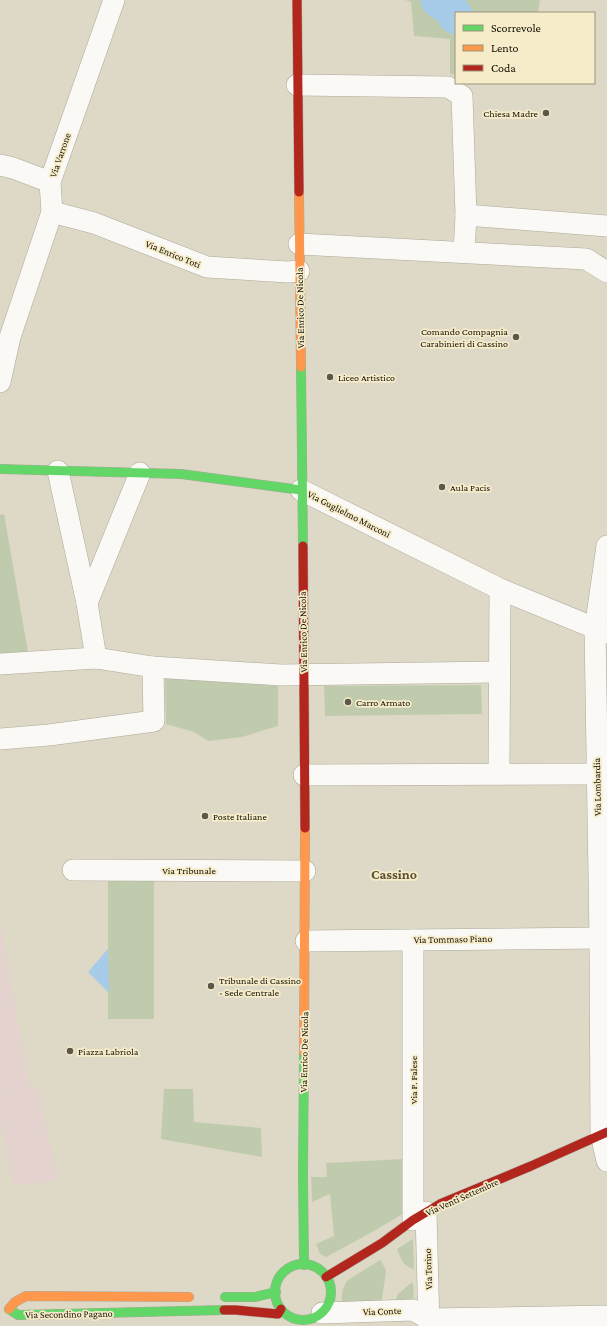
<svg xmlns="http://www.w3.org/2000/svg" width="607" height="1326" viewBox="0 0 607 1326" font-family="'Crimson Pro',serif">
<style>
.commercial{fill:#e3d2ce}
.green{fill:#c0cbae}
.water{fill:#a6cce9}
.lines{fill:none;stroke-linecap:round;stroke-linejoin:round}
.river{stroke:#a6cce9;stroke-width:35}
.street-casing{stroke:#aca899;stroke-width:22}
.fast-casing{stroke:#aca899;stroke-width:10}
.slow-casing{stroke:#aca899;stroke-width:10}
.jam-casing{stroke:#aca899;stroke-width:10}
.street{stroke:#faf9f6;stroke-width:21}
.fast{stroke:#63d668;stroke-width:9}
.slow{stroke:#ff974d;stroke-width:9}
.jam{stroke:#b3261e;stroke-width:9}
.poi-dot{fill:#5b5749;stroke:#f6ecc9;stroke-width:1.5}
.labels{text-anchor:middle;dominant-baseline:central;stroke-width:3.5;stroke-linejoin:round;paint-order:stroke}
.poi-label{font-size:10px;fill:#151105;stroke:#f6ecc9;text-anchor:start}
.street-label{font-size:10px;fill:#151105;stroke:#f6ecc9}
.district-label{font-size:14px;font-weight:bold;fill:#5b5133;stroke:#f6ecc9}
</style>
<rect width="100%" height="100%" fill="#ded9c6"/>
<path class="commercial" d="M0,922L30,1088L38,1087L58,1180L14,1186L0,1120V1096L1,1095L0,1087Z"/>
<g class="green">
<path d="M405,0H540L538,13H456V75L450,74V39L414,36L411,2Z"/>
<path d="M4,514L28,652L0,658V515Z"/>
<path d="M165,678L278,686V726L242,737L208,741L194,732L166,724Z"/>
<path d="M481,685L482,714L325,716L324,686Z"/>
<rect x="108" y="873" width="46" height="146"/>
<path d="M164,1089H193L194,1122L261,1128L262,1157L161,1139Z"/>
<path d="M403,1159L406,1212L367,1235L326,1257L320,1254L316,1244L334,1236L330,1194L312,1202L311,1177H327L326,1163Z"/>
<path d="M413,1239L414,1269C403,1267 401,1258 397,1249Z"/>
<path d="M380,1260L385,1268L386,1272L381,1304H342C341,1296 342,1287 348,1280Z"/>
<path d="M411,1283H413L414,1301L394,1303L398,1294Z"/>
</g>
<path class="water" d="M108,949L109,993L88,972Z"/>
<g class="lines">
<path class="river" d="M438,0L450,8L456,17"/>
<g class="street-casing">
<g id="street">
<path d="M297,85L448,87L462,96L466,215L464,252"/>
<path d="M0,165L13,168L50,182"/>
<path d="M52,212L94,223L207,267L288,272L299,271"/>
<path d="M466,215L607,226"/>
<path d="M299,244L586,259L607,272"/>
<path d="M0,382L10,337L52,212L50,182L114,0"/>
<path d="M58,471L87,603L96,658"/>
<path d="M301,490L500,589L607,633"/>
<path d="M607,546L595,629L600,938L601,1135L607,1161"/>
<path d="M87,603L140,473"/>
<path d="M0,664L96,658L153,667L281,675L499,672"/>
<path d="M0,739L49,735L154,721L153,667"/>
<path d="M499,774L500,589"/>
<path d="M304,775L597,774"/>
<path d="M73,870L305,871"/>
<path d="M306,941L600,938"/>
<path d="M426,1212L429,1326"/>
<path d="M413,1220V940"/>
<path d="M322,1313L413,1310L429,1319L607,1316"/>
</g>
</g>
<g class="fast-casing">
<g id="fast">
<path d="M301,367L303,546"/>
<path d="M0,469L181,474L301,490"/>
<circle cx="303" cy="1292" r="28"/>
<path d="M304,1265L303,1175L304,1052"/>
<path d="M225,1297H255L276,1292"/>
<path d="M9,1309L18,1315L224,1310"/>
</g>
</g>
<g class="slow-casing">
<g id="slow">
<path d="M299,192L301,367"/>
<path d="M304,1052L305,828"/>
<path d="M9,1309L15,1302L26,1296L189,1297"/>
</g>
</g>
<g class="jam-casing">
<g id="jam">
<path d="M297,0L299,192"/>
<path d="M303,546L305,828"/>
<path d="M326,1277L382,1243L413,1220L440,1204L531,1166L607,1132"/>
<path d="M224,1310H236L278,1314L281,1309"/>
</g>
</g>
<use href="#street" class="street"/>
<use href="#fast" class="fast"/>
<use href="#slow" class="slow"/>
<use href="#jam" class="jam"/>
</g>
<g class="poi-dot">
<circle cx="546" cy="113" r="4"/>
<circle cx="516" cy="337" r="4"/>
<circle cx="330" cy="377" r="4"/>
<circle cx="442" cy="487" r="4"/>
<circle cx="348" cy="702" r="4"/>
<circle cx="205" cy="816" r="4"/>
<circle cx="211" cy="986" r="4"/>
<circle cx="70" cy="1051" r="4"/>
</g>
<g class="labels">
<g class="poi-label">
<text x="538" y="113" text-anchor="end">Chiesa Madre</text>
<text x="508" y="331" text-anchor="end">Comando Compagnia<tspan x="508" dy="12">Carabinieri di Cassino</tspan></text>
<text x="338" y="377">Liceo Artistico</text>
<text x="450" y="487">Aula Pacis</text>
<text x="356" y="702">Carro Armato</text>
<text x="213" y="816">Poste Italiane</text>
<text x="219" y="980">Tribunale di Cassino<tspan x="219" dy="12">- Sede Centrale</tspan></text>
<text x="78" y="1051">Piazza Labriola</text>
</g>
<g class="street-label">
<text transform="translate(60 155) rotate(-71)">Via Varrone</text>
<text transform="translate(173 254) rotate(22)">Via Enrico Toti</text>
<text transform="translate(300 308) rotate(-91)">Via Enrico De Nicola</text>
<text transform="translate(349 514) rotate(27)">Via Guglielmo Marconi</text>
<text transform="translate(303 632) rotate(-91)">Via Enrico De Nicola</text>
<text transform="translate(597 787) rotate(-91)">Via Lombardia</text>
<text x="189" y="870">Via Tribunale</text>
<text transform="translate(453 939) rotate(-1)">Via Tommaso Piano</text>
<text transform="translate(304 1052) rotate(-89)">Via Enrico De Nicola</text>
<text transform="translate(413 1080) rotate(-90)">Via P. Falese</text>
<text transform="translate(462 1197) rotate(-24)">Via Venti Settembre</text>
<text transform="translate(428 1269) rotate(-92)">Via Torino</text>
<text transform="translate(382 1311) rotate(-2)">Via Conte</text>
<text transform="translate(69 1314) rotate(-1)">Via Secondino Pagano</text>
</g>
<g class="district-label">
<text x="394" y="874">Cassino</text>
</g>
</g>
<rect x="455" y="12" width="140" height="72" fill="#f6ecc9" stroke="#9c947b"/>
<rect x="463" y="25" width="20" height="6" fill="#63d668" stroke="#9c947b"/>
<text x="491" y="32" font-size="12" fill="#151105">Scorrevole</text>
<rect x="463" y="45" width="20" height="6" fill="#ff974d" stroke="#9c947b"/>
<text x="491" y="52" font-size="12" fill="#151105">Lento</text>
<rect x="463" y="65" width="20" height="6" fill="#b3261e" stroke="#9c947b"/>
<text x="491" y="72" font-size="12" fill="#151105">Coda</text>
</svg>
